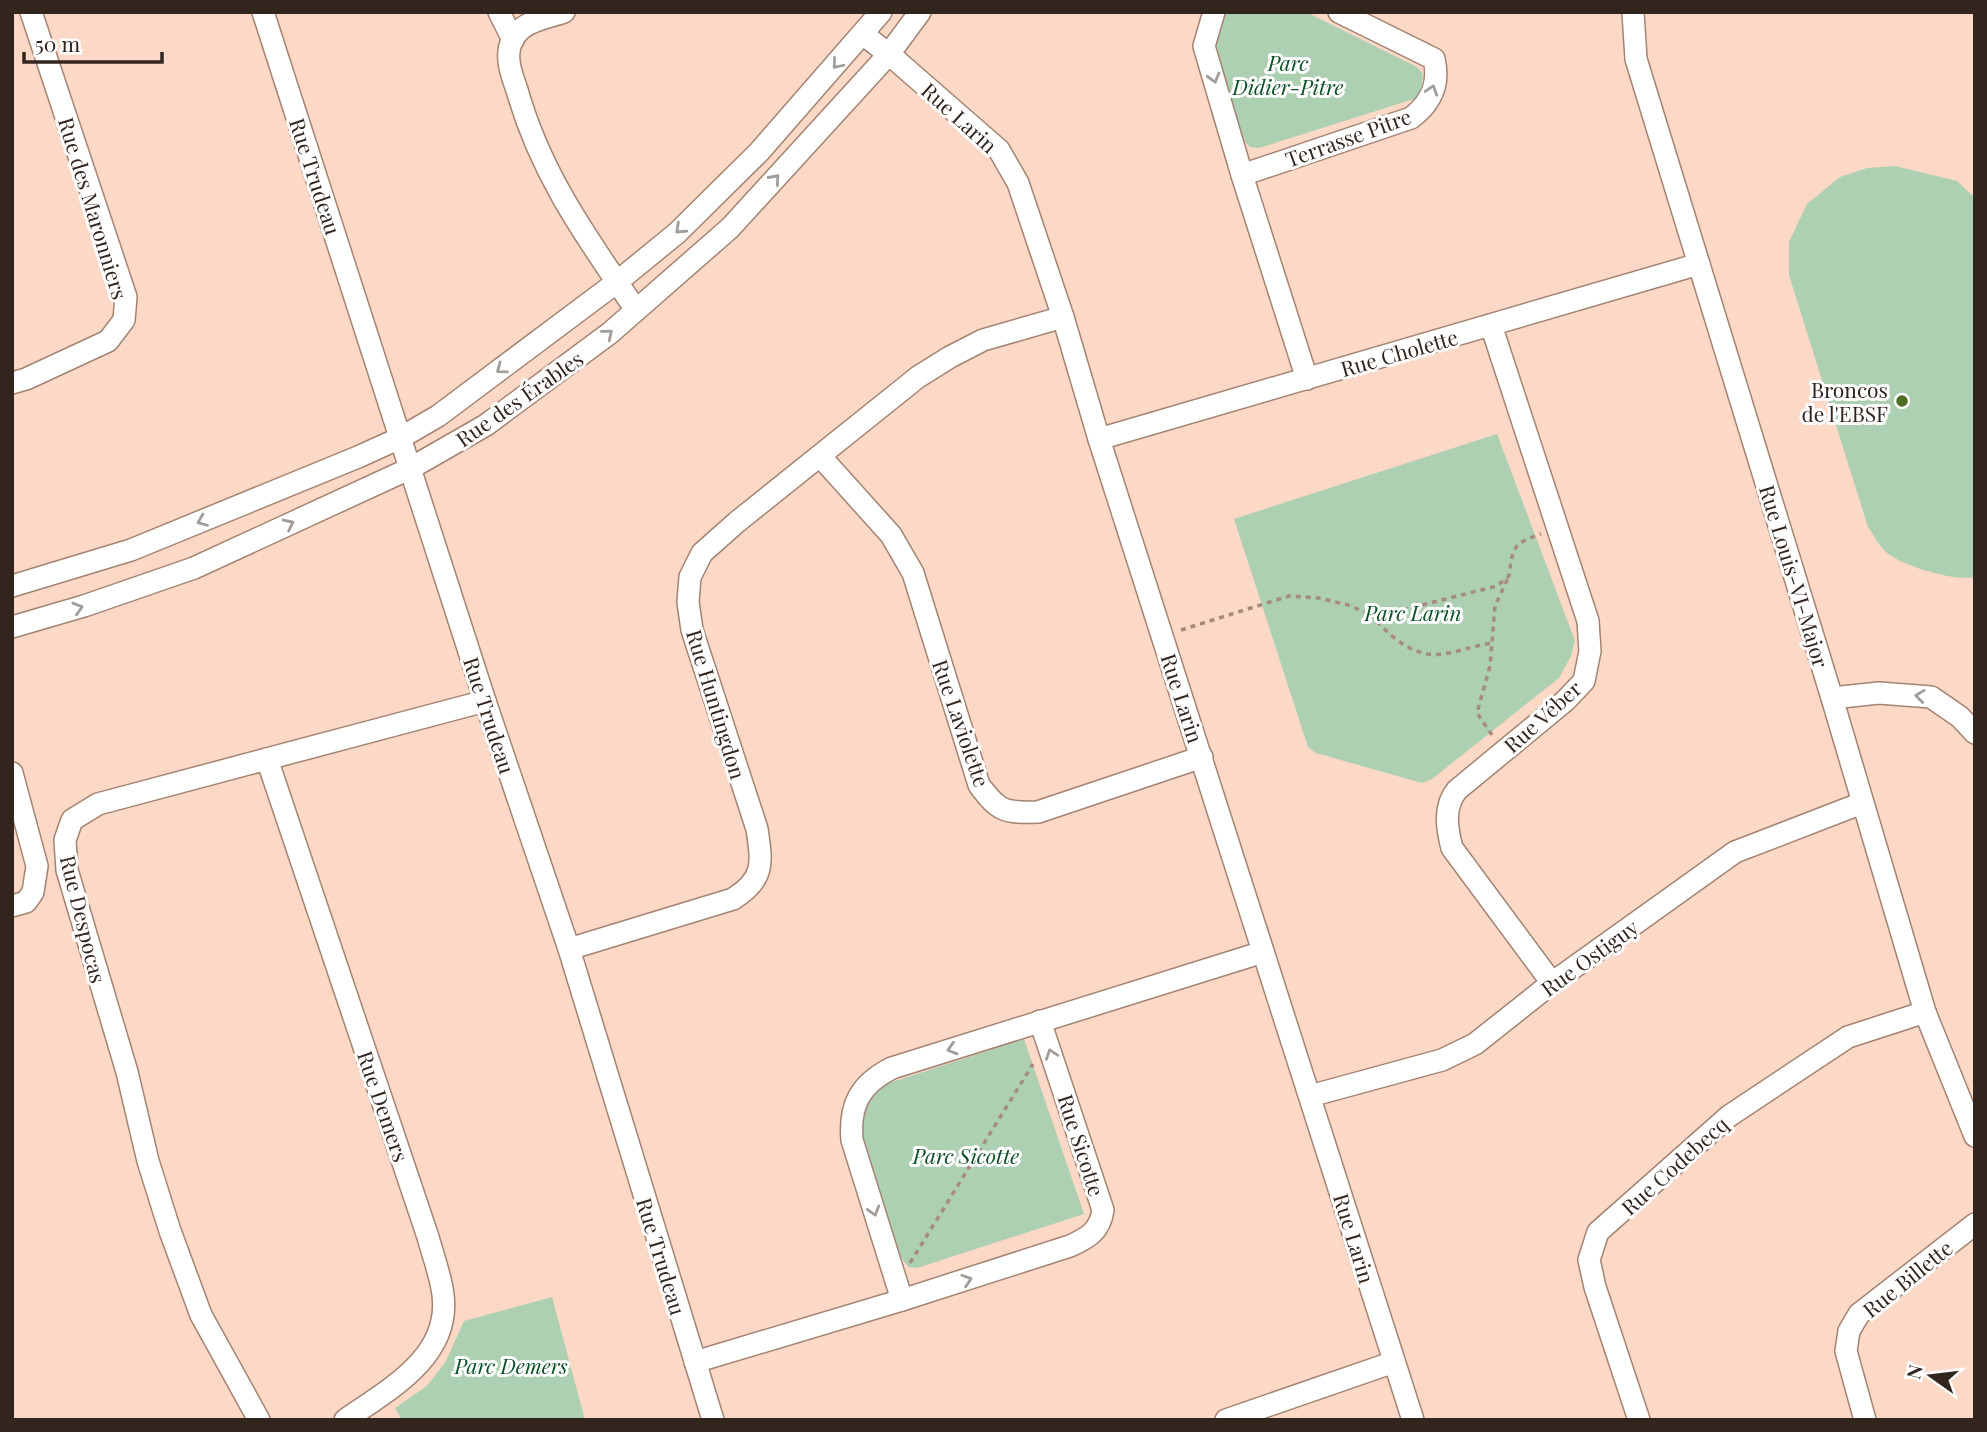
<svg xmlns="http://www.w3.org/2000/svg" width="1987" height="1432" viewBox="0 0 1987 1432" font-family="'Playfair Display',serif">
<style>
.green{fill:#adcfb2}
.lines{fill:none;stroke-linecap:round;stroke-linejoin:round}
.minor-casing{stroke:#a38372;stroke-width:24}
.path{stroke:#a68c7e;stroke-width:3.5;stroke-dasharray:5 5;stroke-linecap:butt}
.minor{stroke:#fff;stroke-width:21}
.oneway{stroke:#a39d9a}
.poi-dot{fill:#4e6d23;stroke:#fff;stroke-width:2.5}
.labels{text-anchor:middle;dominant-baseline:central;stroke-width:6;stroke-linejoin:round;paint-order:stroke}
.park-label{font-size:21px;font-style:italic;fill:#0d5024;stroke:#fff}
.street-label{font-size:21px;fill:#32251e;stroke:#fff}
.poi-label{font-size:21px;fill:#32251e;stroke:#fff;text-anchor:end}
</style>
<rect width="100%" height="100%" fill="#fcd8c6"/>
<g class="green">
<path d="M1223,12H1306L1417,67L1423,74L1421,91L1417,98L1259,148L1250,147L1245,142L1213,50Z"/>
<path d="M1895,166L1957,181L1975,198V577C1956,582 1897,565 1884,550C1878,544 1873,534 1868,527L1789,275V242L1807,204L1840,177L1867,168Z"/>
<path d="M1497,434L1575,641L1571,656L1559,678L1432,779L1422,783L1316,753L1308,747L1234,519Z"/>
<path d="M1024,1039L1084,1214L917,1268L908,1267L901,1257L860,1129L871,1094L880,1086Z"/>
<path d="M552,1297L585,1420H402L395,1408L427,1386L446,1361L464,1321Z"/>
</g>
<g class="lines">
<g class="minor-casing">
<g id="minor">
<path d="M263,12L485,701L569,949L713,1420"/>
<path d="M499,12L513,40"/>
<path d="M564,12C543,19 520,21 511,43C505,58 512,76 517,90C541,175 587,238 636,310"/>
<path d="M1214,12L1204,46L1242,175L1307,379"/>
<path d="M1633,12L1636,59L1832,698L1925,1012L1975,1136"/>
<path d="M863,34L897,61L999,150L1018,183L1063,317L1099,439L1413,1420"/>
<path d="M1242,175L1411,118C1431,103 1440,84 1434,59L1339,12"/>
<path d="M1491,325L1588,621L1590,651L1584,681L1565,701L1457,790C1443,807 1447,829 1452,848L1552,983"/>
<path d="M12,383L26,379L108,341L124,320L126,297L31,12"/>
<path d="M1099,439L1699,264"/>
<path d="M820,456L891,535L913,573L979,785C999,812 1005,813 1038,812L1202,757"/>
<path d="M12,586L131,550L358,457L400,438L438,416L617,282L677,233L759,152L881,12"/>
<path d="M12,627L84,606L194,568L411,468L486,425L610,333L730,228L889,54L920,12"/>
<path d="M1832,698L1879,693L1931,697L1960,717L1975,733"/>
<path d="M267,759L428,1237C433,1256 441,1276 443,1295C451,1357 388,1390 345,1420"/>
<path d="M12,773L37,866L33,892L26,902L12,906"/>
<path d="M569,949L733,899C765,879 762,863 757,829L692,630L688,602L690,577L702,553L737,522L918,377L950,357L983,340L1063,317"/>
<path d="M1310,1096L1442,1060L1475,1044L1552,983L1735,852L1862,803"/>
<path d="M902,1300L852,1140C849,1105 860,1084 892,1068L1263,952"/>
<path d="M695,1362L902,1300L1070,1246C1088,1238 1100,1231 1103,1210L1040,1021"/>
<path d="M259,1420L201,1315L170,1231L148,1161L127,1072L67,870L65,840L72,820L98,804L485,701"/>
<path d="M1226,1420L1394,1362"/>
<path d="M1639,1420L1595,1287L1589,1260L1598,1232L1729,1116L1848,1037L1925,1012"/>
<path d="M1865,1420L1846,1351L1849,1331L1859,1314L1975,1224"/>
</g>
</g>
<g class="path">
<path d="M1370,614C1391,637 1415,661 1449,653C1464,650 1477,645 1492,643"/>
<path d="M1181,630L1289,596L1319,598L1348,605L1370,614L1402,610L1497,586L1509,576C1513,547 1512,544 1541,534"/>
<path d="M1492,735L1477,713L1490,666L1495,606L1508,578"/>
<path d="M910,1263L1033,1064"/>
</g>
<use href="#minor" class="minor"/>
</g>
<defs><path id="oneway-chevron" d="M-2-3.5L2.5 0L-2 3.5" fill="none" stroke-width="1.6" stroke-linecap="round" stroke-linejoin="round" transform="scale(1.75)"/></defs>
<g class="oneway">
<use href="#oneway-chevron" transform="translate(837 64) rotate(130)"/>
<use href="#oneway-chevron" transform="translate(1214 78) rotate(74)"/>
<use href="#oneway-chevron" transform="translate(1432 90) rotate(-72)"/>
<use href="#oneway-chevron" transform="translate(775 179) rotate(-48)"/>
<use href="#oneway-chevron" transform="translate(680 229) rotate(137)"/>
<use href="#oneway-chevron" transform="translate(608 334) rotate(-39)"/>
<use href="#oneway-chevron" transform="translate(501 369) rotate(143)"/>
<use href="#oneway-chevron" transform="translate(202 521) rotate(158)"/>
<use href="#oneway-chevron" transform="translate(289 524) rotate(-26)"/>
<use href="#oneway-chevron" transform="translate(78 608) rotate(-17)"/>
<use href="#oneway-chevron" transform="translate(1920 696) rotate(-173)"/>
<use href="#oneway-chevron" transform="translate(952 1049) rotate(163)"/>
<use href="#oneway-chevron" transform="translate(1051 1054) rotate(-109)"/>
<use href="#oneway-chevron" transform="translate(874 1211) rotate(73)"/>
<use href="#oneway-chevron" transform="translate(967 1280) rotate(-18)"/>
</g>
<circle class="poi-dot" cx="1902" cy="401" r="7"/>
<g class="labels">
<g class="park-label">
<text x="1288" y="62">Parc<tspan x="1288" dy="24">Didier-Pitre</tspan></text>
<text x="1413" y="612">Parc Larin</text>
<text x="966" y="1155">Parc Sicotte</text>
<text x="511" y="1365">Parc Demers</text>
</g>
<g class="street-label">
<text transform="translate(960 117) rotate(42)">Rue Larin</text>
<text transform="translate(1348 137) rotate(-20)">Terrasse Pitre</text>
<text transform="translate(316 176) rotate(72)">Rue Trudeau</text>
<text transform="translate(94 208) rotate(73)">Rue des Maronniers</text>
<text transform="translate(1399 352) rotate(-16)">Rue Cholette</text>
<text transform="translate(519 398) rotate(-35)">Rue des Érables</text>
<text transform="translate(1795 576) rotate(73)">Rue Louis-VI-Major</text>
<text transform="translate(1183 698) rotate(72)">Rue Larin</text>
<text transform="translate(717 704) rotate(73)">Rue Huntingdon</text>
<text transform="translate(490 715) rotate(72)">Rue Trudeau</text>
<text transform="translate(1542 716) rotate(-42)">Rue Véber</text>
<text transform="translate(962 723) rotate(71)">Rue Laviolette</text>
<text transform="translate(84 919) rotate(76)">Rue Despocas</text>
<text transform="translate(1589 957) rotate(-36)">Rue Ostiguy</text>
<text transform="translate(384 1106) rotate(71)">Rue Demers</text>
<text transform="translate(1082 1145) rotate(72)">Rue Sicotte</text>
<text transform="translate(1674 1165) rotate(-42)">Rue Codebecq</text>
<text transform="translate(1355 1238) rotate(73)">Rue Larin</text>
<text transform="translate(662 1256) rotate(73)">Rue Trudeau</text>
<text transform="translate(1907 1278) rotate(-39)">Rue Billette</text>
</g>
<g class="poi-label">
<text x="1888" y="389">Broncos<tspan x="1888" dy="24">de l'EBSF</tspan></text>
</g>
</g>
<rect width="1987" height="1432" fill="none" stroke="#32251e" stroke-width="28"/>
<g transform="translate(1931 1376) rotate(284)" stroke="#ffffff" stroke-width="5" paint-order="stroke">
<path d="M0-5L12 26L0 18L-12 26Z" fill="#32251e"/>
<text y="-10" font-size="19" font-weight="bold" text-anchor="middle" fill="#32251e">N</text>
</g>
<path d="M24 52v10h138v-10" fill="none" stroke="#32251e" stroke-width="3.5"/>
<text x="35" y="52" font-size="21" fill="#32251e" stroke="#ffffff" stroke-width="5" paint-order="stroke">50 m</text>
</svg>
